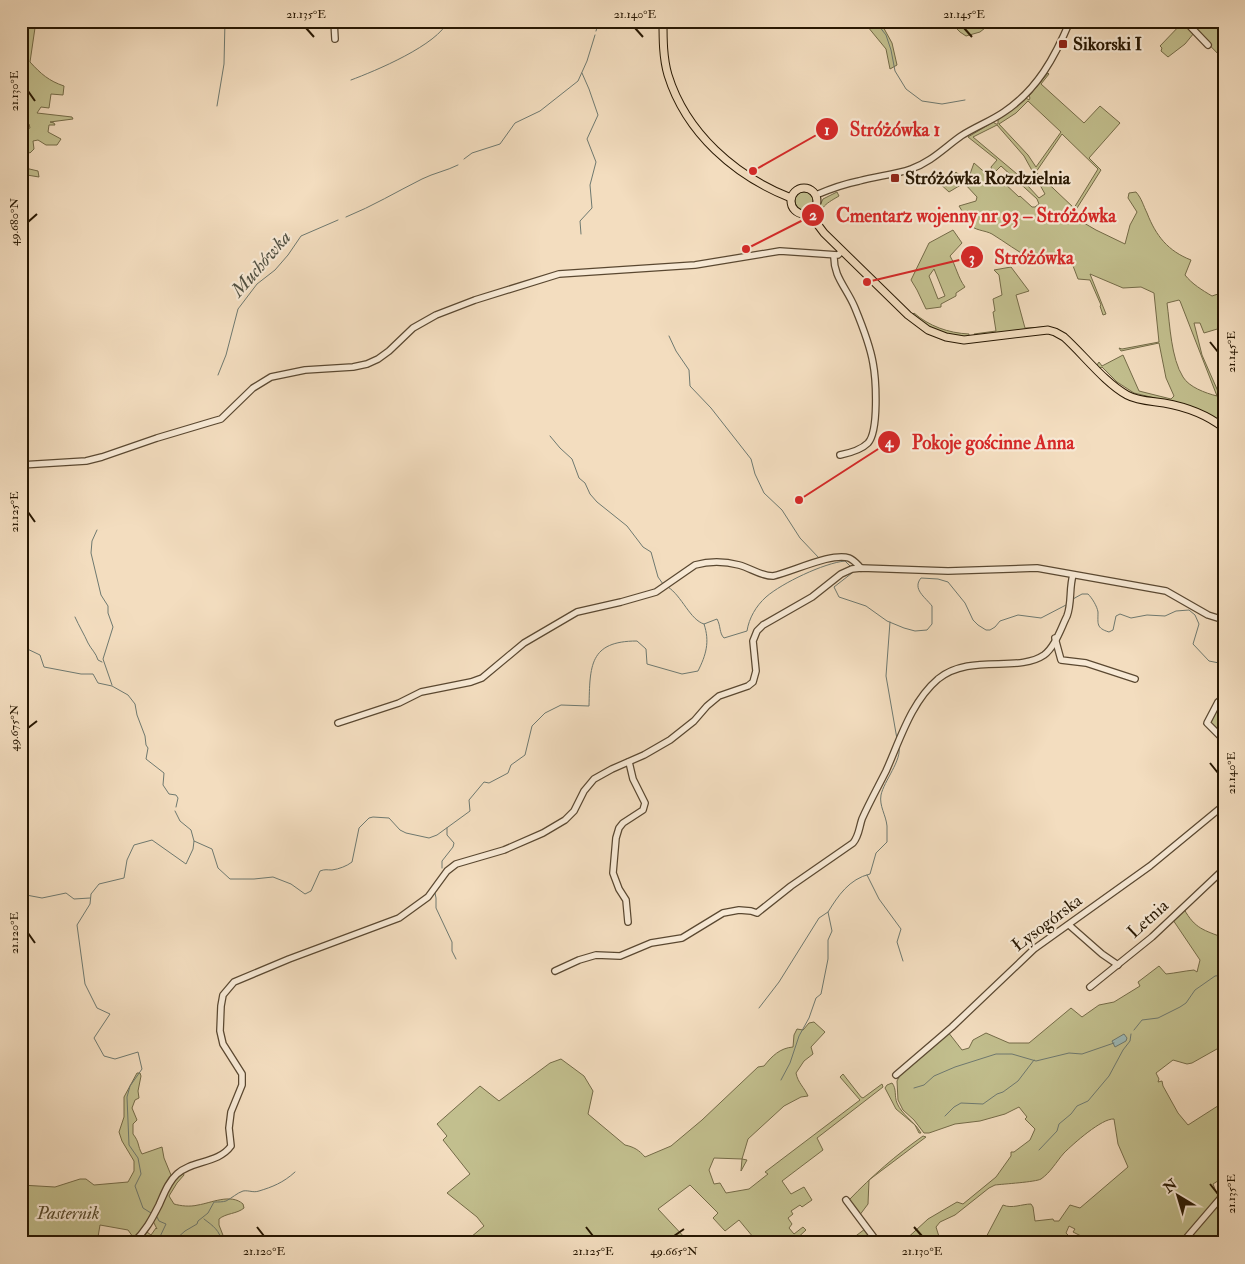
<svg xmlns="http://www.w3.org/2000/svg" width="1245" height="1264" viewBox="0 0 1245 1264" font-family="'IM FELL Double Pica',serif">
<style>
.green{fill:#c2bf8e;stroke:#746b48;fill-rule:evenodd}
.water{fill:#9dbab9;stroke:#6e7970}
.lines{fill:none;stroke-linecap:round;stroke-linejoin:round}
.stream{stroke:#6e7970;stroke-width:1}
.minor-casing{stroke:#5a4831;stroke-width:8}
.major-casing{stroke:#271702;stroke-width:9}
.minor{stroke:#f7e9d5;stroke-width:5.5}
.major{stroke:#f3ddbf;stroke-width:7}
.ticks{fill:none;stroke:#271702;stroke-width:2}
.poi-dot{fill:#8f2418;stroke:#f7e9d5;stroke-width:2}
.labels{text-anchor:middle;dominant-baseline:central;stroke-width:4.5;stroke-linejoin:round;paint-order:stroke}
.poi-label{font-size:18px;font-weight:bold;fill:#271702;stroke:#f7e9d5;text-anchor:start}
.street-label{font-size:18px;fill:#271702;stroke:#f7e9d5}
.park-label{font-size:18px;font-style:italic;fill:#56492c;stroke:#f7e9d5}
.water-label{font-size:19px;font-style:italic;fill:#505042;stroke:#f7e9d5}
.leader{fill:none;stroke:#d62828;stroke-width:2}
.callout-dot{fill:#d62828;stroke:#f7e9d5;stroke-width:2}
.mark-label{font-size:15px;text-anchor:middle;font-weight:bold;fill:#fff}
.callout-label{font-size:19px;text-anchor:middle;font-weight:bold;fill:#d62828;stroke:#f7e9d5;stroke-width:4.5;stroke-linejoin:round;paint-order:stroke}
.neatline{fill:none;stroke:#271702;stroke-width:2}
.ticks-label{font-size:12px;text-anchor:middle;fill:#271702}
</style>
<rect width="100%" height="100%" fill="#f3ddbf"/>
<filter id="stains"><feTurbulence type="fractalNoise" baseFrequency=".004" numOctaves="4"/><feColorMatrix values="0 0 0 0 .2 0 0 0 0 .09 0 0 0 0 .02 0 0 0 .5 -.17"/></filter>
<radialGradient id="worn" r=".72"><stop offset=".6" stop-color="#630" stop-opacity="0"/><stop offset="1" stop-color="#630" stop-opacity=".3"/></radialGradient>
<g class="green">
<path d="M21,21H36L30,62C41,74 49,81 64,86L63,95L51,94L49,108L41,107L37,113L72,117L73,119L50,122L54,123L55,125H49L48,132L61,139L57,145H46L38,140L33,141L34,149L30,153L28,152L25,142H21V131L30,128L29,124L21,127Z"/>
<path d="M863,21H878L881,23L892,43L897,65L890,69L886,49Z"/>
<path d="M953,21H985L986,23L990,24L991,28H985L980,32L966,36L960,32L952,24Z"/>
<path d="M1186,21H1224V60Z"/>
<path d="M1183,22L1194,33L1185,44L1168,57L1161,51L1162,48L1160,46Z"/>
<path d="M1048,73L1049,74L1041,84L1084,123L1100,106L1120,123L1089,158L1101,170L1072,216L1096,230L1125,244L1130,225L1137,212L1128,198L1129,193L1136,192C1142,199 1143,205 1147,213C1156,236 1168,251 1191,260L1185,275C1192,284 1202,290 1212,296L1224,292V327L1204,333L1200,323H1194L1202,355L1224,405V424L1196,408L1134,393L1117,382L1102,367L1100,368L1097,365L1099,362L1102,366L1123,355L1139,391L1171,399L1174,396L1166,378L1159,343L1121,351L1119,348L1122,349L1159,342L1154,293L1141,287L1123,288L1090,274L1106,314L1103,315L1100,306L1101,305L1090,280L1078,279L1070,258C1055,267 1053,258 1039,256L1032,259C1018,252 1005,242 992,234C985,230 974,231 968,223C964,218 963,211 959,206L976,201L977,197L964,183L949,192L937,181L938,179L945,185L956,172L964,179L968,175L972,177L973,176L970,174L974,163L997,183L1002,181L1019,197L1020,196L1032,207H1035L1039,204L1037,199L1001,166L996,171L992,170L991,167L997,160L968,137L993,122L996,124H998V120L1026,98L1029,100L1030,98L1029,96ZM1028,101L1061,132L1036,167L1028,155L999,124L1016,113ZM997,125L1024,156L1045,194L1039,198L1017,174L973,137ZM1062,134L1098,169L1074,208L1036,172ZM1179,300L1180,301L1217,396C1205,393 1189,387 1183,377C1171,358 1170,325 1167,303Z"/>
<path d="M21,167L38,171L39,177L21,174Z"/>
<path d="M837,192L839,196C829,202 816,208 821,222L817,212L823,199Z"/>
<circle cx="804" cy="201" r="9"/>
<path d="M953,230L962,243L950,256C956,266 958,278 965,287L956,293V296L941,304V307L926,309L917,290L911,280L929,243ZM934,269L945,296L938,299L929,276Z"/>
<path d="M1011,267L1029,291L1016,295L1025,328L1046,327V328L975,336L974,334L996,331L993,312L995,311L993,299L1002,295L999,275L994,270Z"/>
<path d="M914,313C929,326 948,333 969,334V335L966,337C947,334 925,330 913,314Z"/>
<path d="M1222,701H1224V738L1212,725L1211,722Z"/>
<path d="M1184,909C1195,929 1204,930 1224,938V1045L1192,1063L1187,1064L1173,1060L1156,1073L1159,1079L1158,1082L1162,1081L1163,1086L1178,1113L1188,1125L1224,1102V1177L1213,1184L1217,1194L1219,1196L1181,1243H1077L1081,1236L1073,1232L1075,1229L1069,1226L1066,1233L1068,1235L1063,1243H983L1003,1205C1012,1209 1022,1204 1031,1204L1033,1207L1035,1221L1053,1219L1054,1221H1059L1070,1205L1080,1208L1128,1167L1118,1144L1114,1119C1102,1118 1073,1144 1064,1153C1056,1162 1051,1172 1041,1179C1036,1182 1003,1184 995,1185L989,1188L955,1215L940,1222L936,1227L941,1243H902L928,1219L957,1202L963,1204L996,1177L1011,1156V1152H1014L1030,1140L1035,1129L1025,1119L1027,1117L1019,1107L1005,1114L980,1121L955,1124L929,1133H924L914,1120L903,1110L898,1100L897,1081L900,1075L948,1032L962,1050L969,1048L973,1040L986,1033L1009,1043H1029L1071,1008L1082,1017L1099,1005L1114,1002L1140,986L1138,982L1159,966L1166,974C1176,973 1184,971 1194,970L1197,972L1200,960L1173,920Z"/>
<path d="M814,1022L825,1032L811,1047L813,1054L804,1061L796,1073C798,1083 804,1087 808,1096L801,1097L784,1106L748,1139L742,1159L747,1160L741,1171L742,1159L714,1158L709,1170L714,1184L720,1183L726,1193L749,1189L768,1174L765,1172L860,1100L840,1077L843,1074L861,1097L863,1098L882,1084L883,1087L817,1138L823,1150L782,1181L791,1194L804,1187L812,1200L802,1207L800,1205L791,1211L793,1214L788,1218L792,1224L789,1228L794,1234L803,1227L806,1230L792,1243H758L739,1220L725,1231L713,1218L718,1213L690,1185L658,1209L686,1239L690,1236L696,1243H464L484,1226L477,1217L447,1193L470,1174L443,1140L447,1136L437,1124L480,1086L499,1101L550,1063L561,1059L584,1076L593,1091L588,1114L625,1145C634,1147 639,1150 645,1157L671,1146L702,1120L758,1067L764,1066C772,1056 780,1048 793,1047L794,1035L797,1029L803,1030L809,1023Z"/>
<path d="M137,1073H140L141,1076L138,1091L139,1098L135,1100L132,1108L137,1120L133,1124V1134C140,1143 137,1145 142,1154L162,1147L164,1158L171,1175L145,1227L131,1243H126L133,1237L128,1230L100,1225L97,1243H21V1185L55,1187L80,1179H86L94,1185L128,1182L134,1171V1161L122,1141L119,1132L124,1117V1097Z"/>
<path d="M892,1083C897,1089 894,1096 897,1103C902,1115 914,1121 921,1133H919L915,1125L896,1109L885,1088L887,1085Z"/>
<path d="M923,1136L926,1137L869,1180L868,1204L859,1216L849,1200C872,1176 896,1155 923,1136Z"/>
<path d="M183,1172L184,1175L177,1183L169,1196L174,1204C181,1206 190,1207 198,1205C211,1203 231,1193 243,1204L244,1208C237,1214 226,1213 219,1219V1225L226,1243H221L218,1238C211,1235 203,1239 195,1236L191,1238L188,1243H136L147,1232L151,1235L156,1228L157,1229L153,1221L174,1181Z"/>
<path d="M1224,1195V1243H1183Z"/>
<path d="M865,1229L875,1242L855,1243L853,1238Z"/>
</g>
<path class="water" d="M1124,1034L1127,1038L1126,1041L1115,1047L1112,1041Z"/>
<g class="lines">
<g class="stream">
<path d="M875,21L886,35L891,50L895,71L906,89L922,101L942,104L965,100"/>
<path d="M596,31L599,21"/>
<path d="M351,80C375,71 438,45 448,21"/>
<path d="M217,106L224,64L225,21"/>
<path d="M464,159L472,153L500,144L515,123L540,111L578,81L587,61L595,35"/>
<path d="M346,217C373,206 396,192 422,179C434,173 446,171 458,165"/>
<path d="M581,234L580,221L592,208L590,185L596,162L587,139L598,115L589,89L582,73"/>
<path d="M669,336L676,351L689,370L690,386L711,408L751,459L755,474L764,493L782,510L800,538L819,558"/>
<path d="M218,375L226,355L238,309L257,284L275,270L288,255L301,236L338,220"/>
<path d="M550,436L560,448L572,459L579,478L585,483L590,494L597,502L627,526L643,547L651,552L658,577L663,584"/>
<path d="M97,530L92,541L91,553L101,595L108,606V613L113,627L103,659L112,685"/>
<path d="M852,571V573L834,587L839,597L866,606L887,621L904,628L915,631L927,630L932,624V606C925,597 912,589 921,578L938,579L948,582L965,603L973,620L978,625L986,630H990L995,627L1000,621L1018,615L1041,618L1066,605"/>
<path d="M668,587C682,596 690,620 704,624"/>
<path d="M1073,599L1082,594H1088C1092,598 1097,606 1098,612C1098,624 1096,628 1109,632L1113,630L1116,616L1120,614L1131,618L1147,615L1165,616L1176,611L1189,610L1195,615L1199,624L1193,644L1209,661L1224,664"/>
<path d="M75,617C79,626 84,634 88,643C91,649 96,653 98,660L102,662"/>
<path d="M890,622L886,676L897,739"/>
<path d="M21,646L40,655L44,667L81,674H93L98,683L112,686L128,695L135,704L137,715L145,736L146,745L148,748L146,759L164,773L163,785L169,794L176,795L178,798L176,807"/>
<path d="M175,811L180,821L191,830L194,841"/>
<path d="M442,868V861L453,847L454,843L447,835V828"/>
<path d="M867,875L879,899L901,929L897,942L903,961"/>
<path d="M435,893L436,898V908L452,942V951L456,959"/>
<path d="M21,894L42,898L66,893L74,899L90,898"/>
<path d="M759,1008L779,982L819,918L828,912"/>
<path d="M1134,1030L1142,1020L1158,1018L1180,1007L1186,1003L1195,990L1215,976L1224,975"/>
<path d="M781,1080L790,1063L799,1036L809,1018L816,998L821,994L828,959V940L832,931L828,912C838,896 849,879 870,874L876,853L887,842C887,837 887,831 887,826C886,815 879,806 881,795C884,781 902,760 899,747"/>
<path d="M914,1088L924,1085L934,1076L955,1067L996,1054H1012L1036,1061L1069,1053L1082,1054L1114,1043"/>
<path d="M945,1116L954,1107L961,1103L983,1104L997,1094L1003,1092L1018,1081L1034,1060"/>
<path d="M1039,1150L1057,1131L1059,1124L1071,1114L1077,1106L1088,1101L1109,1076L1123,1050L1130,1041L1131,1034"/>
<path d="M151,1213L143,1208L135,1186L141,1174L138,1158L129,1145L127,1097L130,1086L142,1069L138,1052L115,1059L104,1056L94,1038L110,1014L97,1008L85,984L77,925L90,904L91,894L99,884L124,878L127,860L134,845L152,840L186,864L193,849L194,841L212,849L218,868L230,879H254L273,877L291,884L305,894L311,891L320,871C325,869 327,870 332,870C339,869 347,866 352,862L359,828L369,818L373,817L389,818L400,830L406,833L429,838L437,835L470,811L469,800L484,782L489,783L508,773L511,765L525,755L532,726L545,713L561,705L589,706C590,666 589,641 637,641L646,649L647,664L682,674L698,671C706,655 710,642 704,624L717,619C721,626 719,633 724,638L747,631C749,618 756,606 766,597C782,583 824,563 845,561L851,567"/>
<path d="M157,1217L159,1221L166,1224L157,1243"/>
<path d="M204,1219C213,1226 220,1230 222,1243"/>
<path d="M159,1238L171,1236L176,1239L185,1231L197,1224L198,1221L208,1213L214,1202C218,1202 223,1202 226,1201C232,1198 237,1193 243,1191C249,1190 253,1193 259,1191C272,1187 283,1183 295,1172"/>
<path d="M176,1239L182,1243"/>
</g>
<g class="minor-casing">
<g id="minor">
<path d="M334,21L335,39"/>
<path d="M1185,21L1208,45"/>
<path d="M816,195C830,189 844,184 859,181C876,176 894,175 911,169C931,162 944,148 961,136C975,127 991,121 1004,112C1037,90 1055,57 1070,21"/>
<path d="M834,255C833,277 847,288 855,308C862,325 870,345 873,363C876,379 879,431 868,443C861,450 850,453 840,455"/>
<path d="M21,465L86,461L102,457L157,438L214,421L221,419L253,388L271,377L305,370L353,367L367,364L378,359L389,351L413,328L436,315L475,300L559,274L695,265L780,251L838,255L842,251"/>
<path d="M1055,638L1061,660L1086,663L1135,679"/>
<path d="M1224,697L1218,702L1207,723L1224,740"/>
<path d="M338,723L399,703L421,692L471,682L482,678L524,643L577,612L621,602L656,592L695,565C709,561 724,561 739,565C751,568 760,576 773,576C792,572 832,552 849,558C854,560 857,564 861,568"/>
<path d="M628,922L626,900L619,889L613,873L616,838L619,828L623,823L643,810L645,803L633,779L629,762"/>
<path d="M1069,925L1102,954L1118,965"/>
<path d="M555,971L579,960L596,955L620,956L651,943L682,938L723,913L739,910L751,911L757,913L791,886L853,843C859,836 859,828 862,819C869,803 878,787 886,771C900,740 911,702 938,679C970,653 1018,673 1044,655C1055,647 1061,628 1067,616C1072,603 1069,588 1073,575"/>
<path d="M1090,987L1152,937L1224,869"/>
<path d="M896,1075L952,1027L1034,949L1150,866L1224,805"/>
<path d="M846,1200L878,1243"/>
<path d="M133,1243C145,1232 152,1219 159,1205C164,1194 168,1182 177,1174C192,1160 218,1164 231,1146L229,1128L231,1112L242,1085V1074L223,1044L220,1031L221,1006L223,995L234,982L289,959L399,918L428,897L447,871L456,864L504,850L543,833L565,820L574,811L584,791L594,779L612,769L644,755L670,740L694,721L707,706L719,696L748,686L753,682L756,671L753,641L757,631L763,625L812,597L841,574L852,569L861,568L948,571L1037,568L1166,591L1208,615L1224,620"/>
<path d="M1182,1243L1224,1194"/>
</g>
</g>
<g class="major-casing">
<g id="major">
<path d="M663,21C663,39 663,58 668,75C686,133 735,176 791,198"/>
<circle cx="804" cy="201" r="13"/>
<path d="M809,213L824,233L908,315L928,330L946,337L964,340L1048,330L1055,332L1064,337C1083,354 1105,383 1127,395C1138,401 1151,401 1164,403C1187,407 1206,414 1224,428"/>
</g>
</g>
<use href="#minor" class="minor"/>
<use href="#major" class="major"/>
</g>
<path class="ticks" d="M306,28L314,37M635,28L643,37M964,28L972,37M28,91L35,101M28,222L37,214M1210,342L1218,352M28,512L35,522M28,728L37,721M1210,763L1218,773M28,933L35,943M1210,1184L1218,1194M257,1227L264,1236M586,1227L593,1236M914,1227L922,1236M674,1236L684,1229"/>
<g class="poi-dot">
<rect x="1058" y="39" width="10" height="10" rx="2.5"/>
<rect x="890" y="173" width="10" height="10" rx="2.5"/>
</g>
<g class="labels">
<g class="poi-label">
<text x="1073" y="44">Sikorski I</text>
<text x="905" y="178">Stróżówka Rozdzielnia</text>
</g>
<g class="street-label">
<text transform="translate(1148 919) rotate(-42)">Letnia</text>
<text transform="translate(1047 923) rotate(-37)">Łysogórska</text>
</g>
<g class="park-label">
<text x="68" y="1213">Pasternik</text>
</g>
<g class="water-label">
<text transform="translate(261 264) rotate(-49)">Muchówka</text>
</g>
</g>
<path class="leader" d="M753 171L827 129M746 249L813 215M867 282L972 257M799 500L889 442"/>
<g class="callout-dot">
<circle cx="753" cy="171" r="5"/>
<circle cx="746" cy="249" r="5"/>
<circle cx="867" cy="282" r="5"/>
<circle cx="799" cy="500" r="5"/>
<circle cx="827" cy="129" r="12"/>
<circle cx="813" cy="215" r="12"/>
<circle cx="972" cy="257" r="12"/>
<circle cx="889" cy="442" r="12"/>
</g>
<g class="mark-label">
<text x="827" y="135">1</text>
<text x="813" y="220">2</text>
<text x="972" y="263">3</text>
<text x="889" y="447">4</text>
</g>
<g class="callout-label">
<text x="895" y="136">Stróżówka 1</text>
<text x="976" y="222">Cmentarz wojenny nr 93 – Stróżówka</text>
<text x="1034" y="264">Stróżówka</text>
<text x="993" y="449">Pokoje gościnne Anna</text>
</g>
<rect width="1245" height="1264" fill="none" stroke="#f3ddbf" stroke-width="55"/>
<g transform="translate(1178 1196) rotate(322)" stroke="#f7e9d5" stroke-width="4" paint-order="stroke">
<path d="M0-4L9 19L0 12L-9 19Z" fill="#271702"/>
<text y="-8" font-size="14" font-weight="bold" text-anchor="middle" fill="#271702">N</text>
</g>
<rect x="28" y="28" width="1190" height="1208" class="neatline"/>
<g class="ticks-label">
<text x="306" y="18">21.135°E</text>
<text x="635" y="18">21.140°E</text>
<text x="964" y="18">21.145°E</text>
<text transform="translate(14 91) rotate(-90)" y="4">21.130°E</text>
<text transform="translate(14 222) rotate(-90)" y="4">49.680°N</text>
<text transform="translate(1231 352) rotate(-90)" y="4">21.145°E</text>
<text transform="translate(14 512) rotate(-90)" y="4">21.125°E</text>
<text transform="translate(14 728) rotate(-90)" y="4">49.675°N</text>
<text transform="translate(1231 773) rotate(-90)" y="4">21.140°E</text>
<text transform="translate(14 933) rotate(-90)" y="4">21.120°E</text>
<text transform="translate(1231 1194) rotate(-90)" y="4">21.135°E</text>
<text x="264" y="1255">21.120°E</text>
<text x="593" y="1255">21.125°E</text>
<text x="674" y="1255">49.665°N</text>
<text x="922" y="1255">21.130°E</text>
</g>
<rect width="100%" height="100%" filter="url(#stains)"/>
<rect width="100%" height="100%" fill="url(#worn)"/>
</svg>
